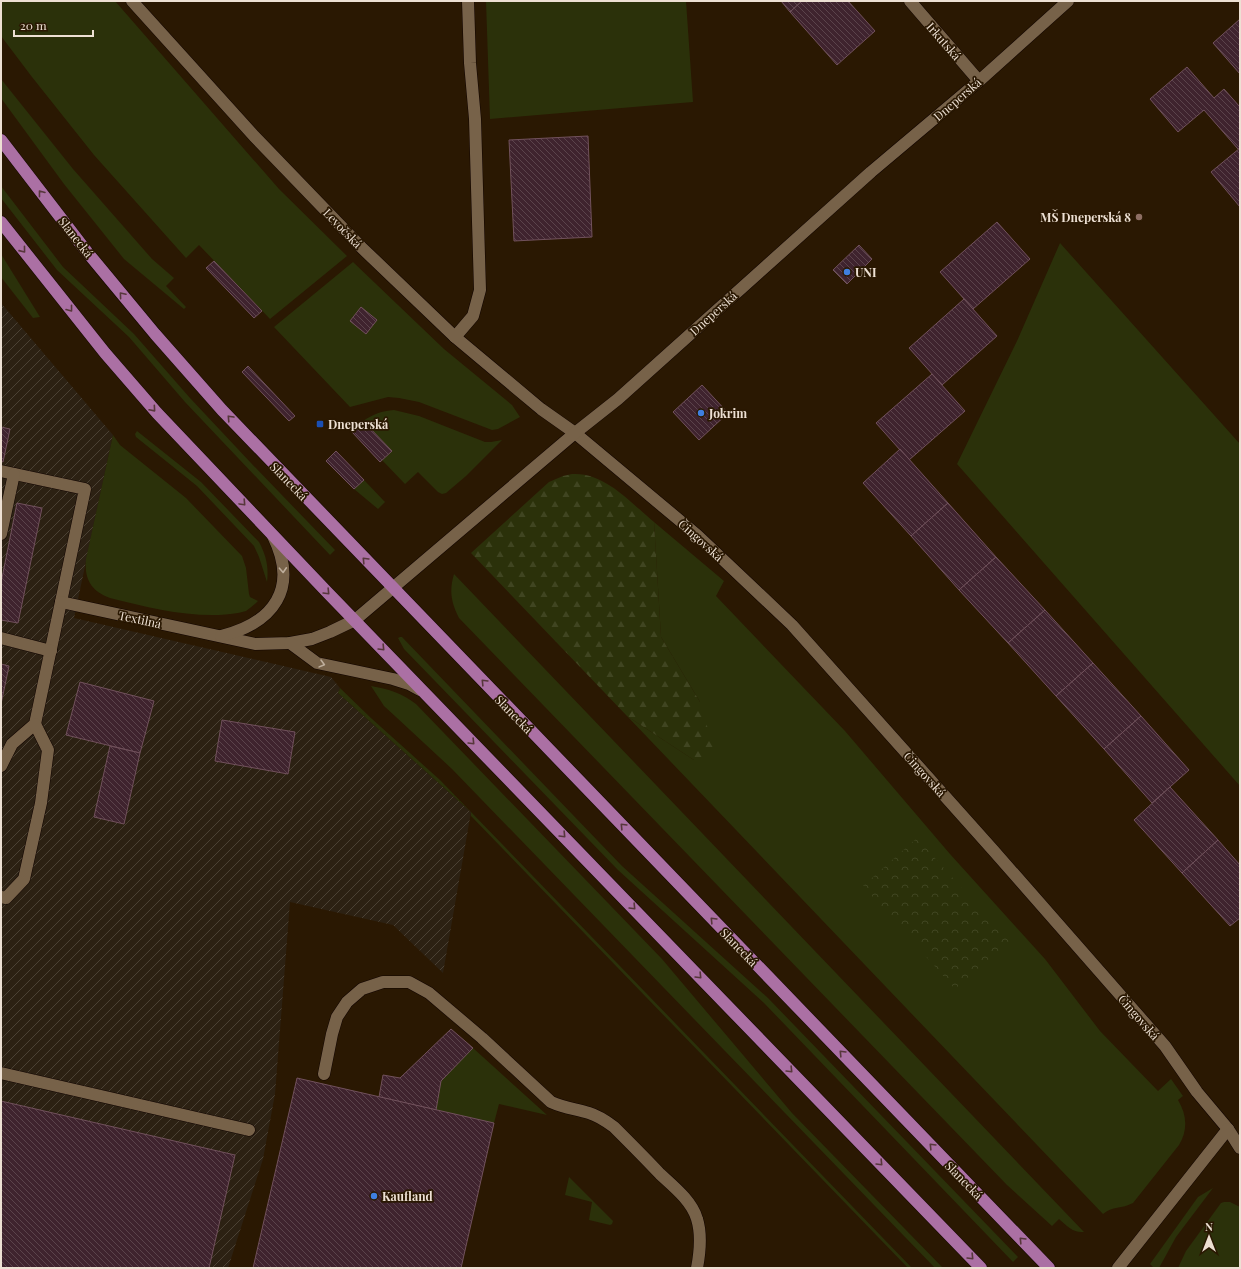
<svg xmlns="http://www.w3.org/2000/svg" width="1241" height="1269" viewBox="0 0 1241 1269" font-family="'Playfair Display',serif">
<style>
.industrial{fill:url(#industrial-furrows)}
.grass{fill:#2b310a}
.forest{fill:url(#forest-firs)}
.park{fill:url(#park-crowns)}
.building{fill:url(#building-back-hatch);stroke:#71515c}
.lines{fill:none;stroke-linecap:round;stroke-linejoin:round}
.minor-casing{stroke:#110400;stroke-width:13}
.major-casing{stroke:#110400;stroke-width:13}
.minor{stroke:#776249;stroke-width:12}
.major{stroke:#ab70a4;stroke-width:12}
.oneway{stroke:#57373b}
.oneway2{stroke:#beae9c}
.education-dot{fill:#8d6e63;stroke:#2a1802;stroke-width:1.5}
.shop-dot{fill:#3f7fe0;stroke:#2a1802;stroke-width:1.5}
.transit-dot{fill:#1a4fb4;stroke:#2a1802;stroke-width:1.5}
.labels{text-anchor:middle;dominant-baseline:central;stroke-width:3.5;stroke-linejoin:round;paint-order:stroke}
.street-label{font-size:12px;fill:#ede0d3;stroke:#2a1802}
.poi-label{font-size:12px;font-weight:bold;fill:#ede0d3;stroke:#2a1802;text-anchor:start}
</style>
<defs>
<pattern id="industrial-furrows" width="10" height="10" patternUnits="userSpaceOnUse"><rect width="10" height="10" fill="#2c2113"/><path d="M-1 1l2-2M0 10L10 0M9 11l2-2" fill="none" stroke="#4b4134"/></pattern>
<pattern id="forest-firs" width="22" height="20" patternUnits="userSpaceOnUse"><rect width="22" height="20" fill="#2b310a"/><path d="M5 1l3.5 6h-7zM16 11l3.5 6h-7z" fill="#404521"/></pattern>
<pattern id="park-crowns" width="20" height="18" patternUnits="userSpaceOnUse"><rect width="20" height="18" fill="#2b310a"/><path d="M2 6a3 3 0 1 1 6 0M12 15a3 3 0 1 1 6 0" fill="none" stroke="#404521"/></pattern>
<pattern id="building-back-hatch" width="6" height="6" patternUnits="userSpaceOnUse"><rect width="6" height="6" fill="#3f232e"/><path d="M-1 5l2 2M0 0l6 6M5-1l2 2" fill="none" stroke="#5b434b"/></pattern>
</defs>
<rect width="100%" height="100%" fill="#2a1802"/>
<path class="industrial" d="M1,303L113,435L74,618L331,677L340,688L338,693L471,812L443,973L393,925L290,902L275,1094L263,1159L228,1268H1Z"/>
<g class="grass">
<path d="M1,1H115L279,189L347,256L270,319L199,245L186,258L94,155L32,77L1,36Z"/>
<path d="M486,1H686L693,102L490,119Z"/>
<path d="M1,79L73,169L152,259L174,278L166,286L186,307L184,309L124,259L64,184L1,98Z"/>
<path d="M1,186L63,267L134,334L190,398L251,463L335,550L330,555L185,402L129,337L57,270L1,198Z"/>
<path d="M1060,243L1240,444V786L957,464L1017,341Z"/>
<path d="M1,254L40,317L33,318L1,277Z"/>
<path d="M353,262L444,349L512,405L520,417L498,429L492,430L419,402L399,398L388,397L350,407L274,327Z"/>
<path d="M394,410L419,416L485,442H491L502,440L466,476L446,493L442,494L438,492L418,472L405,484L382,460L392,451L363,421C374,414 381,411 394,410Z"/>
<path d="M137,431L201,482L259,542C266,555 269,567 267,582L259,557L254,546L197,486L136,437L135,434Z"/>
<path d="M113,435L120,445L186,498L242,556L246,568L249,594L250,597L258,601C254,605 250,608 246,611C237,614 228,614 219,615C180,616 147,607 110,598C91,591 84,579 86,559Z"/>
<path d="M364,480L385,502L378,509L354,489Z"/>
<path d="M654,522L724,581L716,596L845,731L950,854L1045,959L1100,1031L1158,1091L1171,1079L1183,1096L1178,1100C1187,1115 1188,1130 1179,1145L1133,1203C1122,1209 1112,1206 1103,1214L627,716L694,760L700,702L661,637Z"/>
<path d="M454,574L1084,1232C1073,1233 1067,1226 1059,1219L1052,1226L1007,1185L459,618C451,602 449,591 454,574Z"/>
<path d="M400,637H402L622,866L768,998L1018,1257L1013,1262L764,1003L618,870L404,649L398,638Z"/>
<path d="M371,686C388,689 402,693 416,704L662,959L792,1113L943,1268H935L452,769L396,717L384,706Z"/>
<path d="M340,688L371,718L440,780L912,1268H908L471,816V812L338,693Z"/>
<path d="M473,1048L547,1115L499,1104L494,1123L436,1110L441,1081Z"/>
<path d="M569,1177L613,1221L612,1224L610,1225L589,1220L592,1202L565,1195Z"/>
<path d="M1213,1188L1176,1237L1159,1268H1154L1150,1264L1198,1197Z"/>
<path d="M1224,1202H1230L1240,1207V1268H1178L1186,1251L1221,1203Z"/>
</g>
<path class="forest" d="M572,474C605,472 631,503 654,522L661,637L700,702L715,753L694,760L627,716L471,553L549,482L563,476Z"/>
<path class="park" d="M917,838L1009,941L955,989L863,886Z"/>
<g class="building">
<path d="M781,1H802L790,12Z"/>
<path d="M802,1H848L875,31L837,65L790,12Z"/>
<path d="M1240,19V74L1213,43Z"/>
<path d="M1187,67L1214,98L1224,89L1240,107V148L1238,149L1204,110L1178,132L1150,99Z"/>
<path d="M588,136L592,237L514,241L509,140Z"/>
<path d="M1240,148V207L1211,172Z"/>
<path d="M997,222L1030,259L973,309L940,272Z"/>
<path d="M859,245L872,259L847,284L833,270Z"/>
<path d="M214,261L262,311L254,318L206,268Z"/>
<path d="M964,299L997,336L942,385L909,348Z"/>
<path d="M361,307L377,320L366,334L350,321Z"/>
<path d="M248,366L295,416L289,421L242,372Z"/>
<path d="M932,374L965,411L909,460L876,423Z"/>
<path d="M702,385L728,413L699,440L673,412Z"/>
<path d="M363,421L392,451L380,462L352,432Z"/>
<path d="M1,427L10,429L3,462L1,461Z"/>
<path d="M900,449L948,503L911,536L863,483Z"/>
<path d="M336,451L364,480L354,489L326,461Z"/>
<path d="M17,503L42,508L18,623L1,620V583Z"/>
<path d="M948,503L996,557L959,590L911,536Z"/>
<path d="M996,557L1045,610L1008,643L959,590Z"/>
<path d="M1045,610L1093,663L1056,696L1008,643Z"/>
<path d="M1093,663L1141,716L1104,749L1056,696Z"/>
<path d="M1,664L9,666L1,704Z"/>
<path d="M80,682L154,701L140,753L66,735Z"/>
<path d="M1141,716L1189,770L1152,803L1104,749Z"/>
<path d="M222,720L295,732L288,774L215,761Z"/>
<path d="M110,746L140,753L124,824L94,817Z"/>
<path d="M1170,787L1218,840L1182,873L1134,820Z"/>
<path d="M1218,840L1240,865V918L1230,926L1182,873Z"/>
<path d="M451,1029L473,1048L441,1081L436,1110L379,1097L383,1075L400,1078Z"/>
<path d="M297,1078L494,1123L461,1268H253Z"/>
<path d="M1,1101L235,1155L209,1268H1Z"/>
</g>
<g class="lines">
<g class="minor-casing">
<g id="minor">
<path d="M132,1L254,136L361,247L455,337L541,409L575,433L697,535L792,625L993,850L1165,1046L1197,1092L1228,1129L1240,1148"/>
<path d="M910,1L979,81"/>
<path d="M455,337L473,316L480,290L475,119L470,63L468,1"/>
<path d="M1,471L85,489L35,724L12,744L1,766"/>
<path d="M1,534L14,474"/>
<path d="M61,602L255,644L290,643L312,639L330,632L355,620L575,433L618,399L871,172L979,81L1068,1"/>
<path d="M221,636C274,623 299,588 273,536"/>
<path d="M1,638L51,651"/>
<path d="M290,643L317,663L393,679L409,684L420,690"/>
<path d="M1,897L6,898L24,879L41,803L48,750L35,724"/>
<path d="M1,1073L249,1130"/>
<path d="M324,1074L332,1034L337,1017L347,1002L362,989L383,982H409L429,993L482,1038L551,1102C564,1108 576,1109 589,1113C599,1116 606,1121 614,1127C630,1143 645,1158 660,1174C673,1186 692,1201 697,1219C702,1235 700,1252 697,1268"/>
<path d="M1118,1268L1228,1129"/>
</g>
</g>
<g class="major-casing">
<g id="major">
<path d="M1,140L87,252L155,334L222,410L1049,1268"/>
<path d="M1,222L105,353L157,413L326,591L981,1268"/>
</g>
</g>
<use href="#minor" class="minor"/>
<use href="#major" class="major"/>
</g>
<defs><path id="oneway-chevron" d="M-2-3.5L2.5 0L-2 3.5" fill="none" stroke-width="1.6" stroke-linecap="round" stroke-linejoin="round"/></defs>
<g class="oneway">
<use href="#oneway-chevron" transform="translate(41 193) rotate(-128)"/>
<use href="#oneway-chevron" transform="translate(23 250) rotate(51)"/>
<use href="#oneway-chevron" transform="translate(122 295) rotate(-130)"/>
<use href="#oneway-chevron" transform="translate(70 309) rotate(52)"/>
<use href="#oneway-chevron" transform="translate(153 409) rotate(49)"/>
<use href="#oneway-chevron" transform="translate(230 418) rotate(-133)"/>
<use href="#oneway-chevron" transform="translate(243 503) rotate(47)"/>
<use href="#oneway-chevron" transform="translate(365 560) rotate(-134)"/>
<use href="#oneway-chevron" transform="translate(327 592) rotate(46)"/>
<use href="#oneway-chevron" transform="translate(382 648) rotate(46)"/>
<use href="#oneway-chevron" transform="translate(484 682) rotate(-134)"/>
<use href="#oneway-chevron" transform="translate(472 742) rotate(46)"/>
<use href="#oneway-chevron" transform="translate(623 826) rotate(-134)"/>
<use href="#oneway-chevron" transform="translate(563 835) rotate(46)"/>
<use href="#oneway-chevron" transform="translate(633 907) rotate(46)"/>
<use href="#oneway-chevron" transform="translate(713 920) rotate(-134)"/>
<use href="#oneway-chevron" transform="translate(699 976) rotate(46)"/>
<use href="#oneway-chevron" transform="translate(842 1053) rotate(-134)"/>
<use href="#oneway-chevron" transform="translate(790 1070) rotate(46)"/>
<use href="#oneway-chevron" transform="translate(932 1146) rotate(-134)"/>
<use href="#oneway-chevron" transform="translate(880 1163) rotate(46)"/>
<use href="#oneway-chevron" transform="translate(1022 1240) rotate(-134)"/>
<use href="#oneway-chevron" transform="translate(971 1257) rotate(46)"/>
</g>
<g class="oneway2">
<use href="#oneway-chevron" transform="translate(283 570) rotate(87)"/>
<use href="#oneway-chevron" transform="translate(322 664) rotate(15)"/>
</g>
<circle class="education-dot" cx="1139" cy="217" r="4"/>
<g class="shop-dot">
<circle cx="847" cy="272" r="4"/>
<circle cx="701" cy="413" r="4"/>
<circle cx="374" cy="1196" r="4"/>
</g>
<rect class="transit-dot" x="316" y="420" width="8" height="8" rx="2"/>
<g class="labels">
<g class="street-label">
<text transform="translate(944 41) rotate(49)">Irkutská</text>
<text transform="translate(957 99) rotate(-41)">Dneperská</text>
<text transform="translate(343 228) rotate(46)">Levočská</text>
<text transform="translate(76 237) rotate(52)">Slanecká</text>
<text transform="translate(713 313) rotate(-42)">Dneperská</text>
<text transform="translate(289 481) rotate(46)">Slanecká</text>
<text transform="translate(701 540) rotate(42)">Čingovská</text>
<text transform="translate(140 619) rotate(12)">Textilná</text>
<text transform="translate(514 714) rotate(46)">Slanecká</text>
<text transform="translate(925 774) rotate(48)">Čingovská</text>
<text transform="translate(739 947) rotate(46)">Slanecká</text>
<text transform="translate(1139 1017) rotate(49)">Čingovská</text>
<text transform="translate(964 1180) rotate(46)">Slanecká</text>
</g>
<g class="poi-label">
<text x="1131" y="217" text-anchor="end">MŠ Dneperská 8</text>
<text x="855" y="272">UNI</text>
<text x="709" y="413">Jokrim</text>
<text x="328" y="424">Dneperská</text>
<text x="382" y="1196">Kaufland</text>
</g>
</g>
<rect width="1241" height="1269" fill="none" stroke="#ede0d3" stroke-width="4"/>
<g transform="translate(1209 1237)" stroke="#2a1802" stroke-width="3" paint-order="stroke">
<path d="M0-3L7 15L0 10L-7 15Z" fill="#ede0d3"/>
<text y="-6" font-size="11" font-weight="bold" text-anchor="middle" fill="#ede0d3">N</text>
</g>
<path d="M14 30v6h79v-6" fill="none" stroke="#ede0d3" stroke-width="2"/>
<text x="20" y="30" font-size="12" fill="#ede0d3" stroke="#2a1802" stroke-width="3" paint-order="stroke">20 m</text>
</svg>
